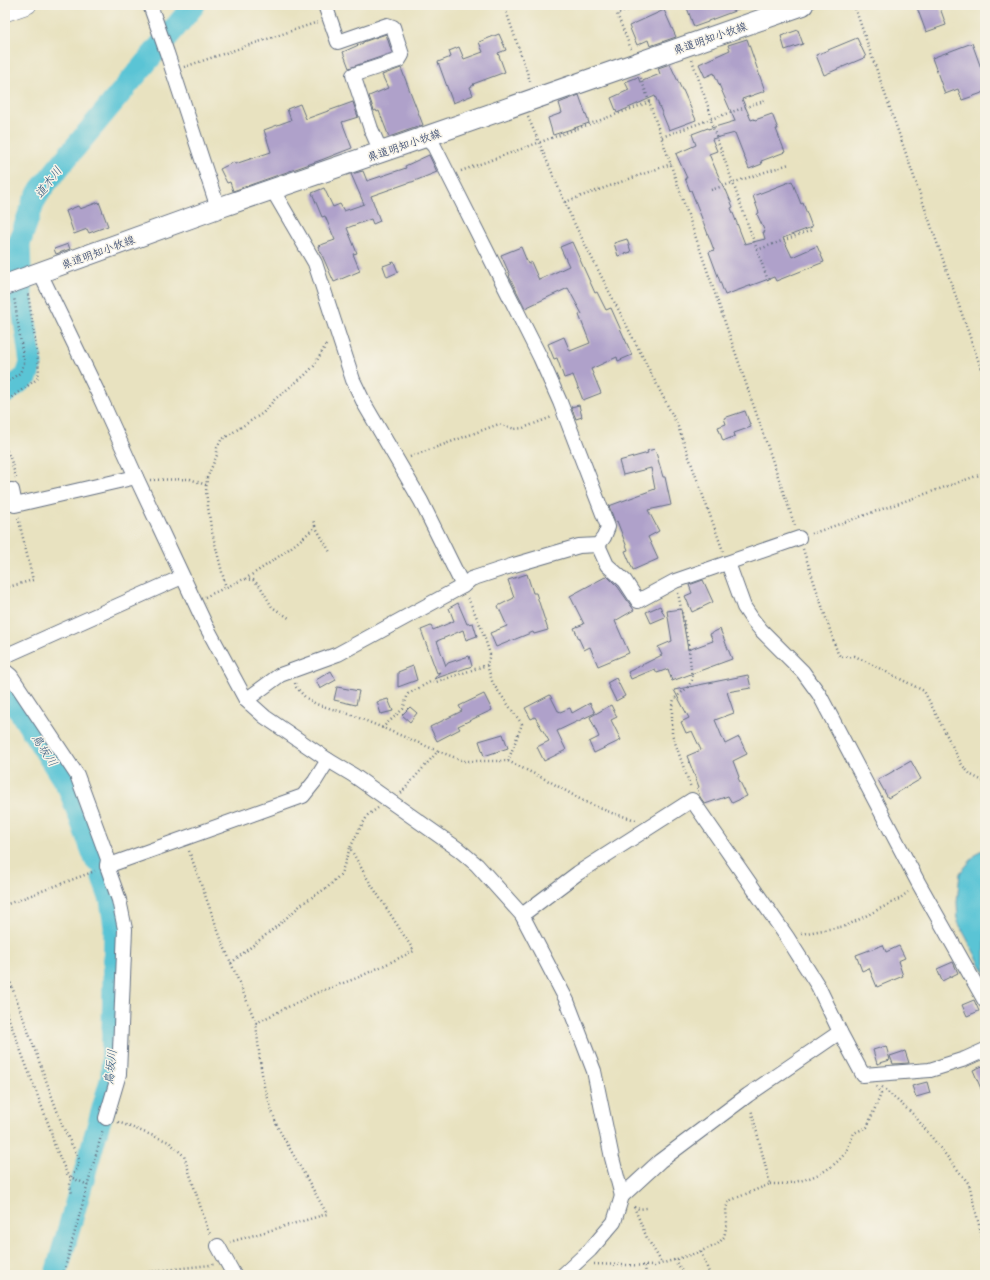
<svg xmlns="http://www.w3.org/2000/svg" width="990" height="1280" viewBox="0 0 990 1280" font-family="Delius,'Klee One',sans-serif">
<style>
.water{fill:#5ac4d5;stroke:#3a7a9a}
.lines{fill:none;stroke-linecap:round;stroke-linejoin:round}
.river{stroke:#5ac4d5;stroke-width:23}
.building{fill:#afa1ca}
.minor-casing{stroke:#636e80;stroke-width:16}
.tertiary-casing{stroke:#636e80;stroke-width:18}
.secondary-casing{stroke:#636e80;stroke-width:22}
.path{stroke:#636e80;stroke-width:2.5;stroke-dasharray:1 3;stroke-linecap:butt}
.minor{stroke:#fff;stroke-width:14}
.tertiary{stroke:#fff;stroke-width:17}
.secondary{stroke:#fff;stroke-width:20}
.labels{text-anchor:middle;dominant-baseline:central;stroke-width:3;stroke-linejoin:round;paint-order:stroke}
.street-label{font-size:11px;fill:#1b2f5e;stroke:#f7f3e8}
.water-label{font-size:12px;font-style:italic;fill:#2b547c;stroke:#f7f3e8}
</style>
<rect width="100%" height="100%" fill="#f7f3e8"/>
<filter id="ink" filterUnits="userSpaceOnUse"><feTurbulence type="fractalNoise" baseFrequency=".025" numOctaves="2"/><feDisplacementMap in="SourceGraphic" scale="8" xChannelSelector="R" yChannelSelector="G"/><feConvolveMatrix kernelMatrix="1 2 1 2 8 2 1 2 1" color-interpolation-filters="sRGB"/></filter>
<filter id="wash" filterUnits="userSpaceOnUse"><feTurbulence type="fractalNoise" baseFrequency=".012" numOctaves="4" result="noise"/><feDisplacementMap in="SourceGraphic" scale="16" xChannelSelector="R" yChannelSelector="G"/><feGaussianBlur stdDeviation="0.9" result="paint"/><feColorMatrix in="noise" values="0 0 0 0 0 0 0 0 0 0 0 0 0 0 0 0 0 1.4 0 .05"/><feComposite in="paint" operator="in"/></filter>
<g filter="url(#wash)">
<rect width="100%" height="100%" fill="#e8e2c0"/>
<path class="water" d="M985,849V973L958,922L957,902L960,873L978,852Z"/>
<g class="lines">
<g class="river">
<path d="M5,393L27,376L31,363L21,295L19,244L33,203L41,189L63,162L194,5"/>
<path d="M5,688L69,788L96,860"/>
<path d="M56,1274L112,1077L115,927L111,900L103,878"/>
</g>
</g>
<g id="blocks">
<g class="building">
<path d="M686,5H748V6L708,21V22L694,27Z"/>
<path d="M916,5H939L946,25L926,32Z"/>
<path d="M664,10L676,37L650,46L648,40L637,45L629,26Z"/>
<path d="M798,30L803,44L785,50L781,36Z"/>
<path d="M386,34L392,53L349,68L343,52L363,43V42Z"/>
<path d="M499,34L506,50L498,53L505,72L473,84L474,85L470,87L473,95L453,103L438,62L451,57L449,51L459,47L464,59L483,52L479,42Z"/>
<path d="M857,38L866,57L824,75L816,55Z"/>
<path d="M747,39L765,91L742,99L751,120L754,119L755,120L772,114L778,129H776L785,152L761,161L762,164L749,169L735,133L712,139L717,151L709,154L725,191L726,190L733,207L731,208L745,244L765,239L763,232H765L757,214L759,213L753,196L792,181L801,204L803,203L812,227L783,238L792,257L817,246L824,262L776,281L774,277L725,295L709,252L714,250L691,190L690,191L685,178H687L676,154L696,145L692,134L708,128V129L735,121L714,73L705,77L699,64L730,50L728,45Z"/>
<path d="M972,43L981,68L985,66V92L962,100L958,89L945,94L932,58Z"/>
<path d="M670,64L682,90H683L696,120L669,130L655,96L617,113L611,98L629,90L625,82L638,77L640,82L660,74L658,68Z"/>
<path d="M401,68L423,125L389,137L379,111L377,112L376,110L374,111L369,96L388,88L382,75Z"/>
<path d="M579,95L589,123L553,135L548,118L562,113L559,103Z"/>
<path d="M353,102L358,117L342,122L352,148L321,160L233,191L230,182L227,183L220,169L234,162L235,164L271,152L264,130L291,120L287,109L300,104L306,119Z"/>
<path d="M429,155L437,172L412,182H411L371,196L380,221L373,224L371,219L347,228L357,253L353,254L360,271L334,282L318,246L335,240L325,216L322,217L312,193L324,188L333,207L340,204L344,211L364,204L351,174L363,171L367,181L406,168L405,166Z"/>
<path d="M99,202L108,226L89,233L87,229L74,234L66,211L78,206L80,209Z"/>
<path d="M627,239L631,252L618,256L614,243Z"/>
<path d="M572,242L595,293L597,292L606,310L611,308L632,355L618,361L617,357L591,369L601,393L583,400L573,375L564,378L557,358L554,359L548,344L564,337L570,351L590,343L579,315L582,314L568,288L525,308L509,276L510,275L501,255L521,247L528,264L531,262L539,280L569,266L560,247Z"/>
<path d="M68,244L70,249L56,254L54,249Z"/>
<path d="M394,262L398,272L387,277L383,266Z"/>
<path d="M579,405L582,417L576,419L571,407Z"/>
<path d="M745,411L751,427L734,433L735,436L723,441L718,427L726,424L724,418Z"/>
<path d="M655,449L663,477H665L671,505L648,510L659,531L648,537L658,559L633,570L625,551L628,550L617,521L615,522L609,506L655,489L651,468L623,475L619,461L648,453L647,451Z"/>
<path d="M527,574L533,593H536L548,630L534,634L533,632L496,647L490,633L507,626L498,606L514,598L508,580Z"/>
<path d="M607,576L618,587L634,610L615,621L629,653L598,666L590,647L584,650L574,628L584,624L570,596Z"/>
<path d="M703,580L713,602L692,612L685,596L692,593L689,585Z"/>
<path d="M458,603L467,624L473,623L477,636L466,640L463,630L437,641L446,666L448,663L469,656L472,666L434,679L440,672L437,673L421,630L431,626L433,630L454,621L449,608Z"/>
<path d="M660,606L665,617L651,623L646,612Z"/>
<path d="M681,609L688,650L713,641L710,634L720,629L732,659L672,681L668,669L657,673L655,669L631,679L628,672L662,655L658,647L672,641L667,611Z"/>
<path d="M413,666L417,680L398,687V672Z"/>
<path d="M331,671L336,680L320,689L316,680Z"/>
<path d="M748,675L751,688L727,692L734,713L715,720L725,744L739,737L747,754L733,761L739,777L738,778L747,796L732,803L728,796L705,804L700,797L697,788L699,787L687,756L701,750L692,731L686,733L681,722L689,718L674,690Z"/>
<path d="M616,678L625,696L616,701L607,683Z"/>
<path d="M337,687L359,691L356,705L334,700Z"/>
<path d="M484,694L492,710L458,726L460,729L437,741L430,727L462,711L459,706Z"/>
<path d="M550,695L558,711H559L560,712L570,708L572,713L590,703L595,713L557,731L566,750L544,761L537,747L549,741L535,717L531,719L525,708Z"/>
<path d="M388,699L393,711L381,714L377,702Z"/>
<path d="M611,705L617,717L611,720L621,740L594,753L589,742L599,737L590,717Z"/>
<path d="M410,707L417,713L410,722L402,715Z"/>
<path d="M503,734L508,748L484,756L479,741Z"/>
<path d="M911,761L921,779L888,798L878,780Z"/>
<path d="M883,945L886,952L899,946L905,958L898,961L903,976L877,987L869,968L862,971L856,955Z"/>
<path d="M953,962L958,973L942,981L937,969Z"/>
<path d="M974,1000L979,1011L967,1016L962,1005Z"/>
<path d="M886,1046L890,1060L877,1064L873,1050Z"/>
<path d="M905,1051L909,1063L893,1064L890,1056Z"/>
<path d="M985,1065V1098L973,1070Z"/>
<path d="M927,1082L930,1093L916,1097L912,1086Z"/>
</g>
</g>
</g>
<g filter="url(#ink)">
<use href="#blocks" fill-opacity="0" stroke="#636e80" stroke-width="1"/>
<g class="lines">
<g class="minor-casing">
<g id="minor">
<path d="M150,5L167,53L218,208"/>
<path d="M325,5L338,42L387,25L393,27L402,55L399,60L353,75L371,129L381,152"/>
<path d="M272,189L315,263L353,380L365,405L421,501L463,586"/>
<path d="M40,273L98,393L136,477L205,624L246,700L265,717L328,760L353,775L458,849L477,865L522,915L567,1001L594,1071L612,1158L622,1196"/>
<path d="M5,491L12,490L15,505L136,477"/>
<path d="M598,545L607,565L625,581L638,601L675,581L799,538"/>
<path d="M728,563L744,607L752,619L761,630L803,672L819,694L919,884L985,1001"/>
<path d="M5,656L182,577"/>
<path d="M5,671L11,676L77,775L108,859L107,866L119,900L125,929L119,1074L106,1118"/>
<path d="M246,700L280,675L338,654L463,586L471,579L514,565L579,546L598,545L604,537L608,527L560,402L540,357L434,146L425,137"/>
<path d="M107,866L303,796L315,781L328,760"/>
<path d="M522,915L578,873L692,800L787,937L818,986L840,1032L863,1075L930,1070L965,1059L985,1050"/>
<path d="M218,1246L234,1275"/>
<path d="M563,1275L590,1250L614,1222L622,1196L660,1161L748,1095L840,1032"/>
</g>
</g>
<g class="tertiary-casing">
<path id="tertiary" d="M5,13L28,5"/>
</g>
<g class="secondary-casing">
<path id="secondary" d="M5,285L218,208L425,137L803,5"/>
</g>
<g class="path">
<path d="M504,5L531,84"/>
<path d="M854,5L985,380"/>
<path d="M631,49L617,14L641,5"/>
<path d="M692,60L710,112L712,125L769,283"/>
<path d="M184,67L318,22"/>
<path d="M641,78L795,526"/>
<path d="M528,117L572,219L677,424L723,551"/>
<path d="M662,137L711,119L767,100"/>
<path d="M461,171L650,102"/>
<path d="M711,190L789,164"/>
<path d="M565,202L671,164"/>
<path d="M757,250L812,230"/>
<path d="M5,383L20,373L24,363L14,297"/>
<path d="M5,402L37,379L39,372L38,360L28,294"/>
<path d="M5,447L11,460L16,478"/>
<path d="M410,457L499,424L515,429L523,428L552,417"/>
<path d="M150,480L190,479L206,485"/>
<path d="M315,526L330,552"/>
<path d="M811,534L985,473"/>
<path d="M803,549L838,654L841,657L855,656L924,691L962,765L971,775L985,782"/>
<path d="M245,579C269,564 292,548 313,529L315,526L313,520"/>
<path d="M5,588L33,580L18,517"/>
<path d="M226,588L211,528L206,492L207,478L217,455V448L221,440L263,413L275,399L304,376L314,366L327,343"/>
<path d="M678,593L689,648L692,680L688,687L674,699L672,707V734L691,788"/>
<path d="M205,597L244,579L253,580L260,586L272,607L289,618"/>
<path d="M468,598L481,627L490,654L487,665L493,684L522,724L508,761"/>
<path d="M295,683L296,687L305,697L316,704L352,715L438,751"/>
<path d="M382,728L403,709L408,694L430,682H436L487,665"/>
<path d="M401,793L438,751L464,761H508L549,781L585,802L612,813L636,820"/>
<path d="M189,851L221,939L256,1023L260,1061L264,1086L277,1126L327,1214L230,1242"/>
<path d="M5,905L95,871"/>
<path d="M801,934L846,926L899,899L908,892"/>
<path d="M231,963L282,922L303,903L328,887L341,874L350,848"/>
<path d="M5,968L63,1127L79,1159L77,1169L71,1177L70,1185L72,1194"/>
<path d="M5,1009L51,1131L54,1144L68,1176L88,1185"/>
<path d="M256,1023L316,993L357,978L414,951L367,878L350,848L359,830L368,815L378,808"/>
<path d="M882,1087L914,1115L969,1184L985,1249"/>
<path d="M118,1122L169,1142L184,1156L208,1230L211,1236"/>
<path d="M770,1184C797,1185 829,1175 845,1153C849,1147 851,1139 854,1133L867,1127L881,1094L876,1086"/>
<path d="M634,1207L647,1238L662,1263"/>
<path d="M634,1207L639,1209L647,1208"/>
<path d="M701,1252L710,1275"/>
<path d="M674,1260L686,1275"/>
<path d="M594,1264L654,1266L693,1254L717,1245L724,1237L727,1224L726,1208L729,1201L770,1184L751,1109"/>
<path d="M645,1266L646,1275"/>
<path d="M157,1271L158,1275"/>
<path d="M63,1275L103,1129"/>
<path d="M121,1275L210,1265L214,1264"/>
</g>
<use href="#minor" class="minor"/>
<use href="#tertiary" class="tertiary"/>
<use href="#secondary" class="secondary"/>
</g>
</g>
<g class="labels">
<g class="street-label">
<text transform="translate(710 38) rotate(-19)">県道明知小牧線</text>
<text transform="translate(404 145) rotate(-19)">県道明知小牧線</text>
<text transform="translate(98 252) rotate(-20)">県道明知小牧線</text>
</g>
<g class="water-label">
<text transform="translate(48 182) rotate(-53)">道木川</text>
<text transform="translate(45 750) rotate(57)">鳥坂川</text>
<text transform="translate(110 1067) rotate(-84)">鳥坂川</text>
</g>
</g>
<rect width="990" height="1280" fill="none" stroke="#f7f3e8" stroke-width="20"/>
</svg>
